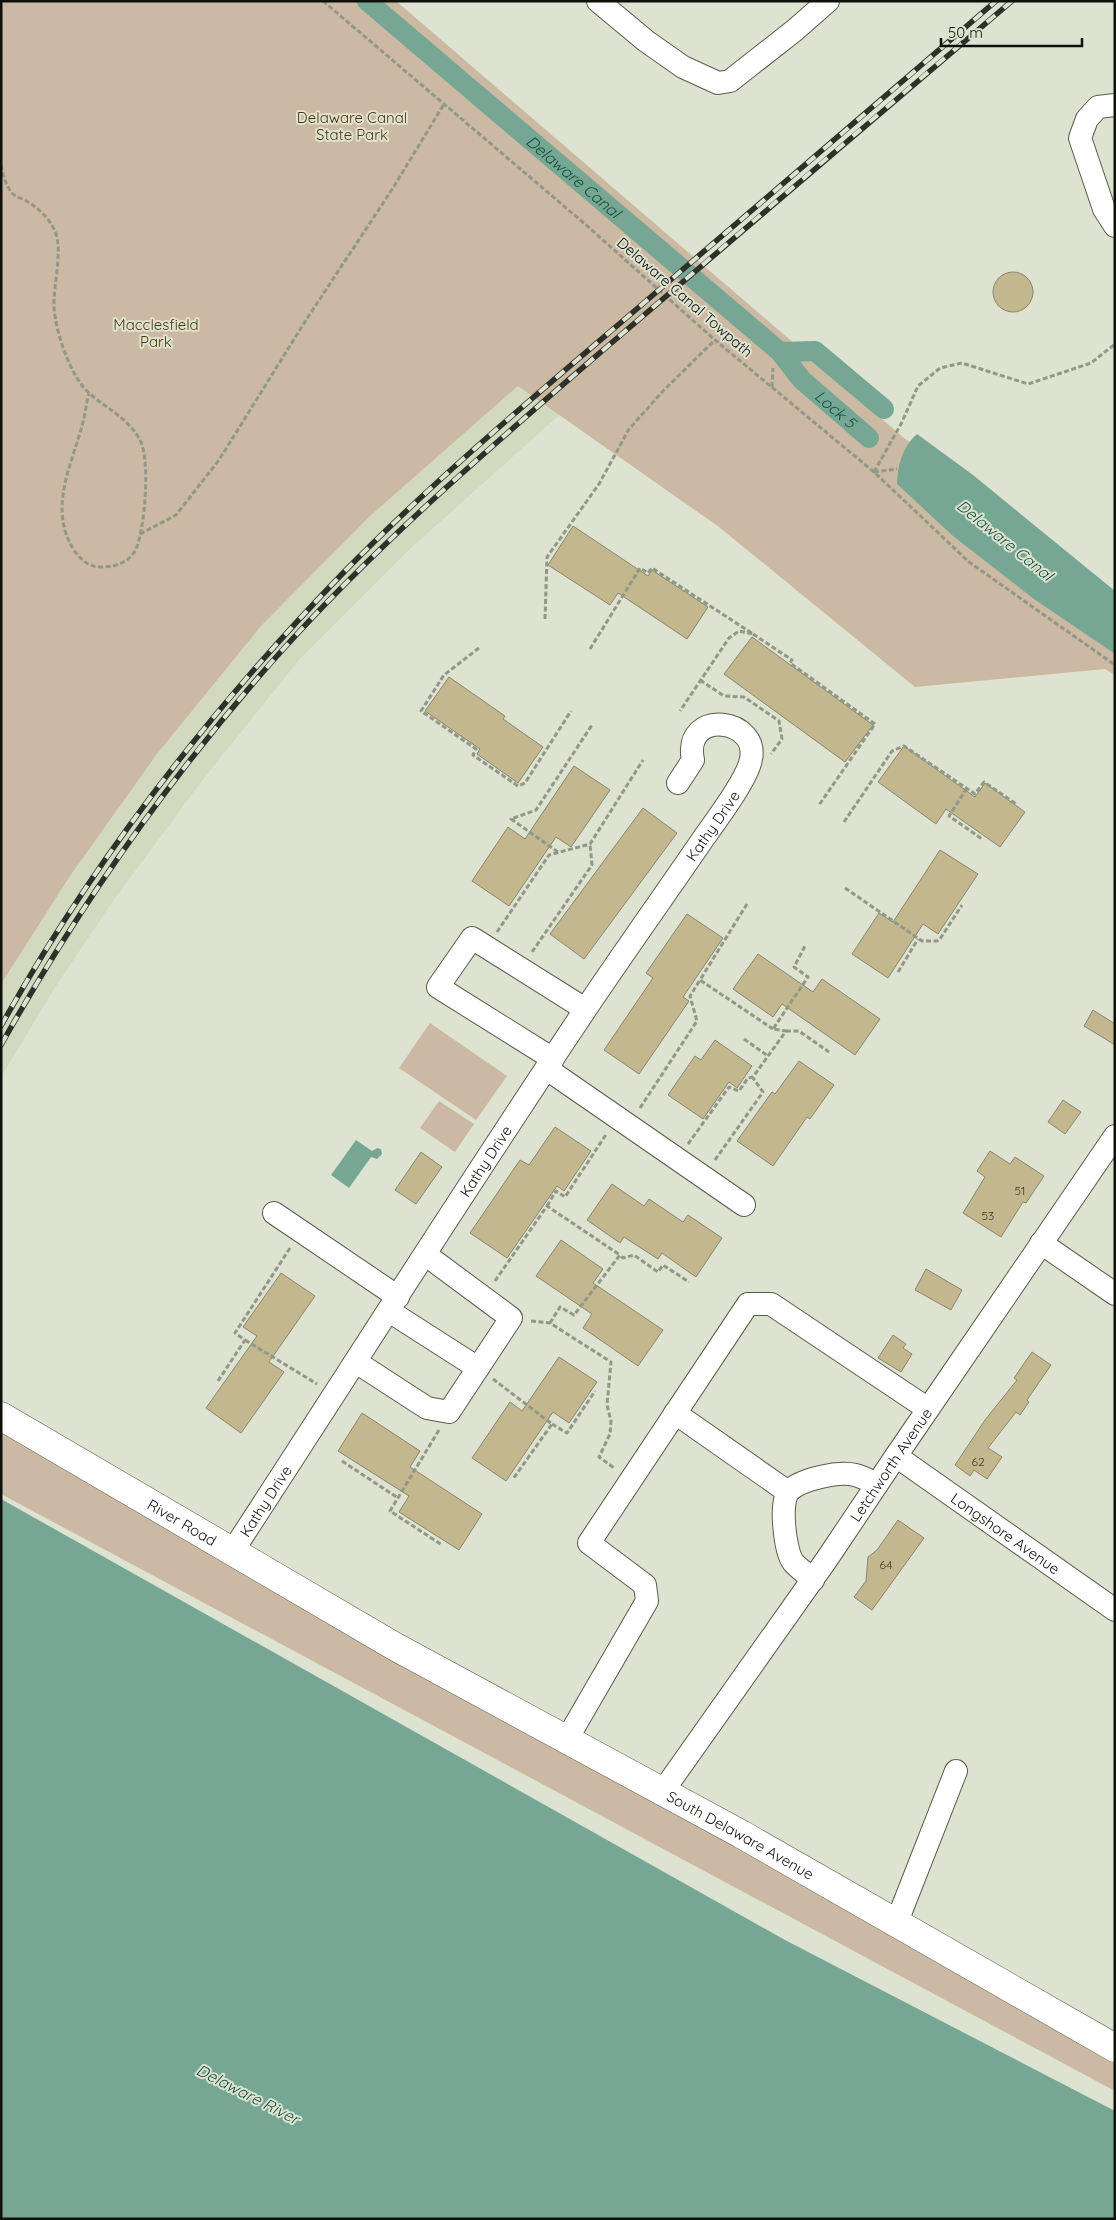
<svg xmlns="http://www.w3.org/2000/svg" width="1116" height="2220" viewBox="0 0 1116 2220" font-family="Quicksand,sans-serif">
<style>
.built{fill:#d2d9bf}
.green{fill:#cbb9a3}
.water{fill:#76a694}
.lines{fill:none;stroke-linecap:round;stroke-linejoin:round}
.canal{stroke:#76a694;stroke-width:20}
.building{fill:#c2b78d;stroke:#898573}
.minor-casing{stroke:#595d4d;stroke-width:24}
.major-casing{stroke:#595d4d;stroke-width:29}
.path{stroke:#929788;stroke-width:3;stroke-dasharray:5 2.5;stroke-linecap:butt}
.minor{stroke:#fff;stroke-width:22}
.major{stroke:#fff;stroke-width:28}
.rail-casing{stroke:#2e3129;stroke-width:5.5}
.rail{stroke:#dde3d0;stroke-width:4;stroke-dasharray:11;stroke-linecap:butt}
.labels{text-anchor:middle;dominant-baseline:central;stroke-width:4;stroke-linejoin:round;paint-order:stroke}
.number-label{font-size:12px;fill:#3b3a2b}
.park-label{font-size:15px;fill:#513307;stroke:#dde3d0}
.street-label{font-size:15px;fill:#0e100a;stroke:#dde3d0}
.water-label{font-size:16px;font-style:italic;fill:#11513f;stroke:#dde3d0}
</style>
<rect width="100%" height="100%" fill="#dde3d0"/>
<path class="built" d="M630,288L666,329L556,418L411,548L299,660L201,782L113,901L54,989L1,1077V984L70,876L157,754L262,625L370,516Z"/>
<g class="green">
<path d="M1,1H396L904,438L1115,594V675L1105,669L915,687L719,527L518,386L370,516L262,625L157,754L70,876L1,984Z"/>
<path d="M430,1023L507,1076L476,1120L399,1068Z"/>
<path d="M439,1101L474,1124L455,1152L420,1128Z"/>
<path d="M1,1416L1115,2048V2091L1,1494Z"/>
</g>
<g class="water">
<path d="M917,434L973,475L1115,591V654L1034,599L953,536L897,484C897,466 903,446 917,434Z"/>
<path d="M356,1140L372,1151L377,1148L381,1149L382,1154L377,1159L371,1157L349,1188L331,1175Z"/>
<path d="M1,1499L785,1940L1115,2111V2219H1Z"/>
</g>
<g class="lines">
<g class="canal">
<path id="s1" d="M367,1L780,352L802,380L869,438"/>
<path d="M780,352L815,351L884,409"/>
</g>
</g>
<g class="building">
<circle cx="1013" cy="292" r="20"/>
<path d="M573,526L648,576L652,570L708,607L687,639L618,593L610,605L548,565Z"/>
<path d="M752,637L873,725L845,762L724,674Z"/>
<path d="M449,677L505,716L503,719L543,747L518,783L477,754L480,749L425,711Z"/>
<path d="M904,746L975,797L985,783L1025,812L1000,847L946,809L936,824L878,782Z"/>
<path d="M574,766L610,790L571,847L556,837L509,906L472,881L508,827L525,839Z"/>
<path d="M643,808L677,833L584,959L550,934Z"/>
<path d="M940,850L978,874L938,934L923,924L888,978L852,954L879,913L893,922Z"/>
<path d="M687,914L723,938L683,997L689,1001L639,1074L604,1050L653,978L646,973Z"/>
<path d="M758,954L813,992L822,979L880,1019L855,1055L782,1004L773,1017L733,989Z"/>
<path d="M1093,1010L1115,1024V1045L1084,1026Z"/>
<path d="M715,1040L752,1066L737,1088L729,1082L703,1119L668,1095L695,1056L701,1060Z"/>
<path d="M799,1061L834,1085L810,1119L807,1117L773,1166L737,1141L772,1092L775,1094Z"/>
<path d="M1063,1100L1081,1112L1065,1134L1048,1122Z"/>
<path d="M555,1127L591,1151L564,1191L557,1186L507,1258L470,1233L520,1160L529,1165Z"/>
<path d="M990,1151L1010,1164L1015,1157L1044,1176L1026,1203L1023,1202L1001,1237L963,1213L985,1177L977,1171Z"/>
<path d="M421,1152L442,1167L416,1204L395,1190Z"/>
<path d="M612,1184L644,1206L649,1199L683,1222L688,1215L722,1238L696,1277L662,1253L658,1259L624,1237L620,1243L587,1220Z"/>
<path d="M561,1240L603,1269L593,1283L663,1330L638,1366L583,1328L592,1314L536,1276Z"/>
<path d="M926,1269L962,1290L951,1310L915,1290Z"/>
<path d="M281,1273L315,1296L269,1362L284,1372L241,1433L206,1408L257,1336L243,1327Z"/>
<path d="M893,1335L906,1344L903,1348L912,1354L901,1372L878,1358Z"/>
<path d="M1032,1352L1051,1365L1027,1400L1029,1402L1020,1415L1016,1412L988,1448L1002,1457L987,1479L974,1470L970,1476L955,1465L985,1420L1017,1380L1014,1378Z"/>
<path d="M559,1357L597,1382L569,1423L553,1412L506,1481L472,1458L510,1402L522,1411Z"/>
<path d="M362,1413L420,1451L410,1467L482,1514L459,1550L399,1512L409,1496L338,1451Z"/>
<path d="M898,1520L924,1538L872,1610L854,1597L866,1581L868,1557L877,1550Z"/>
</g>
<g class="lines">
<g class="minor-casing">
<g id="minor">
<path d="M598,1L646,41L683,67L718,83L730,81L795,30L828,1"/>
<path d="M1115,105L1098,107L1087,119L1080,138L1104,209L1115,226"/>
<path d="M553,1059L438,987L472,938L585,1009"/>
<path d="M547,1069L744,1205"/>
<path d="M274,1213L398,1297"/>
<path d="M1041,1243L1115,1294"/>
<path d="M389,1311L478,1368"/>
<path d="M356,1362L427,1408L449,1412L511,1318L426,1255"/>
<path d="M675,1413L788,1492"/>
<path id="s2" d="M896,1456L1115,1610"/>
<path id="s3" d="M232,1552C350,1371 465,1189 585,1010C624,952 664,896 703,839C715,822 745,782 750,763C764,718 682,707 693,760L678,783"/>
<path d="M813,1580C807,1574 798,1568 793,1562C785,1551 779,1501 789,1491C801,1479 839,1471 855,1475C863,1477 870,1481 877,1484"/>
<path d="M567,1739L647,1601L645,1585L589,1543L748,1304H771L928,1409"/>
<path id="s4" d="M663,1791L827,1559L896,1456L1115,1136"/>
<path d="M896,1924L956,1771"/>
</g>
</g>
<g class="major-casing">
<g id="major">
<path id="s5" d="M1,1416L394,1646L741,1834L1115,2048"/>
</g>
</g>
<g class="path">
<path d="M323,1L585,224L715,340L874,472L969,562L1115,665"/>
<path d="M1,165C3,175 5,184 12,193C16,197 23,199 28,202C39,209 48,217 54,229C64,248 53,285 54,307C55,322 60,341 66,355C71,368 78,383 89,393C107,409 125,416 139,438C151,457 145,528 136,549C129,563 115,567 101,567C89,567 81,560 74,550C48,510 71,466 82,426C85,416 86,404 89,393"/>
<path d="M772,387L773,368"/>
<path d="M874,472L901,424L918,386L940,368L962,363L1028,384L1091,363L1115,344"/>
<path d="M874,472L897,469"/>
<path d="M140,534L176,515L219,460L306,320L393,188L444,104"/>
<path d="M545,619L547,557L599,484L629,429L664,390L715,340"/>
<path d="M753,634L792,660L790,663L875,724L819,805"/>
<path d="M479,648L444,675L421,711L476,749L473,755L518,786L525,783L571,711"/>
<path d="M590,649L640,568L648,573L652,568L753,634L739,631L729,638L680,711"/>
<path d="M700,680L724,696L744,697L779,721L782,739L771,754"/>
<path d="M967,788L949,816L982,839"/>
<path d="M844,822L892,751L904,746L975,794L984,782L1016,804"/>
<path d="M558,852L511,819L536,810L592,725"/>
<path d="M845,888L922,941H937L940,939L962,905"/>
<path d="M747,904L700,980L773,1029"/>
<path d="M497,932L549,855L590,844L643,760"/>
<path d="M532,952L592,865L590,844"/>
<path d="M898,972L918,939"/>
<path d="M786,1031H799L829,1052"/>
<path d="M744,1039L768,1056"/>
<path d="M640,1108L697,1021L690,996L700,980"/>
<path d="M688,1144L729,1087L739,1091L748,1078L753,1077L786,1031L773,1029L808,977L794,967L806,944"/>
<path d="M715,1160L763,1092L753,1078"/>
<path d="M547,1206L556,1191L565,1197L607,1133"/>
<path d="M495,1281L547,1206L620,1255"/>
<path d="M531,1321L550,1323L611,1362L607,1405L611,1421L610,1434L599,1457L614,1468"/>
<path d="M550,1323L560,1307L574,1315L620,1255L623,1258L634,1255L658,1272L663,1265L689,1282"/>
<path d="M245,1340L317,1384"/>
<path d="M493,1379L552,1424L513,1479"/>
<path d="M218,1381L245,1340L235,1333L290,1248"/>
<path d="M552,1424L567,1433L595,1391"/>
<path d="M439,1430L390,1511L442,1545"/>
<path d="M342,1461L398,1498"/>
</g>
<use href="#minor" class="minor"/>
<use href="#major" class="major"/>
<g class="rail-casing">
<g id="rail">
<path d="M1,1026C94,859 212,708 344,572C445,469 558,377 667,283C777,189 887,95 996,1"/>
<path d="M1,1045C79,906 171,775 277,656C378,543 494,444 609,345C743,230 877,115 1012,1"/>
</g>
</g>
<use href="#rail" class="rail"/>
</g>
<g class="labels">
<g class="number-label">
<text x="1020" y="1190">51</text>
<text x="988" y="1215">53</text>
<text x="978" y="1461">62</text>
<text x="886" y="1564">64</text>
</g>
<g class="park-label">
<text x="352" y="117">Delaware Canal<tspan x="352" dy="17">State Park</tspan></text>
<text x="156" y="324">Macclesfield<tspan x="156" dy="17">Park</tspan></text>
</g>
<g class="street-label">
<text transform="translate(685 297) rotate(41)">Delaware Canal Towpath</text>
<text stroke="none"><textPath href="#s3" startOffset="871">Kathy Drive</textPath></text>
<text stroke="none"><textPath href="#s3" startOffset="466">Kathy Drive</textPath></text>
<text stroke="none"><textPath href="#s4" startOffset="398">Letchworth Avenue</textPath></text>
<text stroke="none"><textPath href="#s3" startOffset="61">Kathy Drive</textPath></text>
<text stroke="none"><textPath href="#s5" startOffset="210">River Road</textPath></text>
<text stroke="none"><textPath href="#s2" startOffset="134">Longshore Avenue</textPath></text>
<text stroke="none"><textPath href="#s5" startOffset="850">South Delaware Avenue</textPath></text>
</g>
<g class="water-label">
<text stroke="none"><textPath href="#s1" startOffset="271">Delaware Canal</textPath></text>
<text stroke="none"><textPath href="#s1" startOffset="622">Lock 5</textPath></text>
<text transform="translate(1005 540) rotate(39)">Delaware Canal</text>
<text transform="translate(248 2094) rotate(27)">Delaware River</text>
</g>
</g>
<rect width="1116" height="2220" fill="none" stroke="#0e100a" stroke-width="5"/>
<path d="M941 38v8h141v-8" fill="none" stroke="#0e100a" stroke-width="2.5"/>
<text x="948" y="38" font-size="15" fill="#0e100a" stroke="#dde3d0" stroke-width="4" paint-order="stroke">50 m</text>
</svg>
